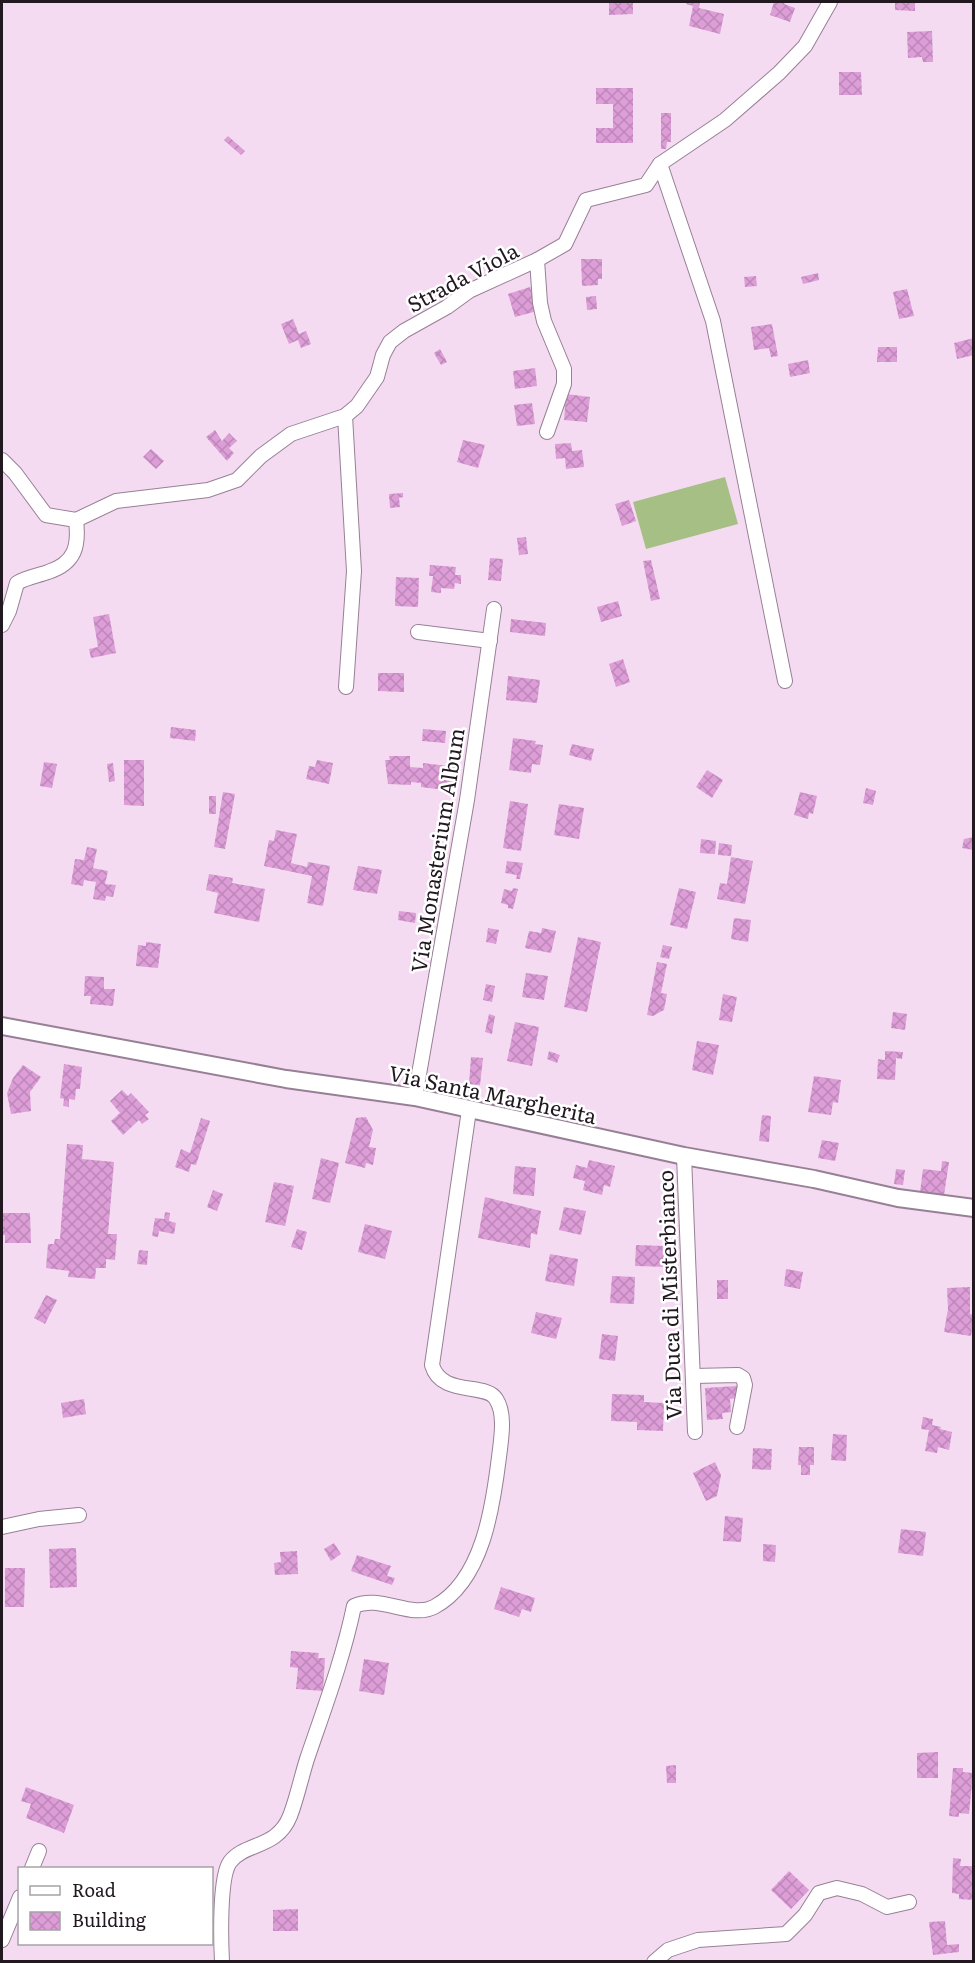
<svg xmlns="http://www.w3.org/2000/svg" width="975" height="1963" viewBox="0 0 975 1963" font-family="Literata,serif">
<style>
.pitch{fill:#a5bf85}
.building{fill:url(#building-cross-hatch)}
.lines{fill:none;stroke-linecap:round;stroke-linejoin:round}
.minor-casing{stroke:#978095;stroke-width:16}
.tertiary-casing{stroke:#978095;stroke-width:20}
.minor{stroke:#fff;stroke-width:14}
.tertiary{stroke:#fff;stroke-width:16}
.labels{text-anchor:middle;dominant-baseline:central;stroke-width:5;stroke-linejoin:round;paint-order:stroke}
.street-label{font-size:21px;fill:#211820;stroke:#fff}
</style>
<defs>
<pattern id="building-cross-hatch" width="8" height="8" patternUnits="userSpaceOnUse" patternTransform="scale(1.5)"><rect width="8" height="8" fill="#dd9ed8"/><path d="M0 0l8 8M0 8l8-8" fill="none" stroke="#bd87b9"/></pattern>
</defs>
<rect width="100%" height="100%" fill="#f5dbf2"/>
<path class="pitch" d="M725,477L738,524L646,549L633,502Z"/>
<g class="building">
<path d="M609,2H633V14L609,15Z"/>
<path d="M687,2H700L699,8L724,14L720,34L689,26L693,6L686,4Z"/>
<path d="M774,2H785L784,4L795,8L790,22L770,15Z"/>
<path d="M895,2H915V11L895,10Z"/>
<path d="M932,31L933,62H923L922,57L908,58L907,32Z"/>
<path d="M839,72H861L862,95H839Z"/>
<path d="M596,88H633V143H596V128H613V104H596Z"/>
<path d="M661,113H671V142H667L666,149H661Z"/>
<path d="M228,136L245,151L241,155L224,140Z"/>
<path d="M581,259H602V279H598V285L582,286Z"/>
<path d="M818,273L819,280L803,284L801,277Z"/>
<path d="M756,276L757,286L745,287L744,277Z"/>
<path d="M530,287L537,311L515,317L508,294Z"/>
<path d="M907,289L914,316L899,319L893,292Z"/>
<path d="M596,296L597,309L587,310L586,297Z"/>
<path d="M293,319L299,334L306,331L311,344L301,348L298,340L289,344L281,324Z"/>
<path d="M772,324L778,356L771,357L769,348L754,350L751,327Z"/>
<path d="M974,338V355L957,359L954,343Z"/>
<path d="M878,347H897V362H877Z"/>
<path d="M440,349L447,362L441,365L434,353Z"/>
<path d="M808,360L810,373L790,377L788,364Z"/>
<path d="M535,368L537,386L515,389L513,371Z"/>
<path d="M566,394L590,397L587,422L564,420Z"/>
<path d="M532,403L535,424L517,426L514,405Z"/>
<path d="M215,430L222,441L229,433L237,441L229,448L234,453L227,461L206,437Z"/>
<path d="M463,440L485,445L478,468L457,462Z"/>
<path d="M571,443L572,451L582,450L584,467L566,469L565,458L556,459L555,444Z"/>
<path d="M151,449L164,461L156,469L143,457Z"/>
<path d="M403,493V497L399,498L400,507L390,508L389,494Z"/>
<path d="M629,500L636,521L622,526L615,504Z"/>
<path d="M526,537L528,554L519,555L517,538Z"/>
<path d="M490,558L503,559L501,581L488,580Z"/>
<path d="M651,560L660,599L651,601L643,561Z"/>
<path d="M430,565L456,567L455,575H461V584L455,583L454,589L441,588V593L431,592L433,576H429Z"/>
<path d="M396,577L419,578L418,607L395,606Z"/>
<path d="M618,601L622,616L601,622L597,607Z"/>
<path d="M109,614L116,653L91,658L89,649L98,647L93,617Z"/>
<path d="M511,619L546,623L545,636L510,632Z"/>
<path d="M623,659L630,682L616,687L609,664Z"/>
<path d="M378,673H404V692L378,691Z"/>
<path d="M508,676L540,680L537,703L506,700Z"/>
<path d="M171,727L196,730L195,741L170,738Z"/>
<path d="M423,729L446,731L445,743L422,741Z"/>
<path d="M513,738L536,741L535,744L543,745L540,765L532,764L531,773L509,770Z"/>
<path d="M572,744L594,749L591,761L569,755Z"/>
<path d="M389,756H410V767L423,768V763L456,767L453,791L421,787V783L411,782V785L388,784L385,760H390Z"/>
<path d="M124,760H144V806L124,805Z"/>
<path d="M317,760L333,763L329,784L306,779L309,766L315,767Z"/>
<path d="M44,762L57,764L52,788L40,786Z"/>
<path d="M113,763L115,781L109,782L107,764Z"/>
<path d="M707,770L723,780L712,798L696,787Z"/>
<path d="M866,788L876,791L873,805L863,803Z"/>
<path d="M223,792L235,794L225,849L214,847Z"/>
<path d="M800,792L817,796L813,814L809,813L808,819L794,815Z"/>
<rect x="209" y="796" width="7" height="18"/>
<path d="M510,801L528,804L521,851L503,848Z"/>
<path d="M559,804L584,808L579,839L554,835Z"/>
<path d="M276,830L297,834L291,863L307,867L308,862L330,866L323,906L307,903L312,876L264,866L269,840L274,841Z"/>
<path d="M974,837V850L962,848L964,839Z"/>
<path d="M701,839L716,841L715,854L700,853Z"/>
<path d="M719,843L732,845L731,856L718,855Z"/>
<path d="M87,847L97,849L93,868L108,871L105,884L116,885L113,897L106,896L105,901L93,899L96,882L84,880L83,886L71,884L75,859L84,860Z"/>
<path d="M731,857L753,861L745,904L717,899L720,883L727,884Z"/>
<path d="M507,861L523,863L520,879H516L517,875L505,873Z"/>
<path d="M358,866L382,870L377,894L353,890Z"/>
<path d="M209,874L233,878L232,883L265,889L259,922L214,913L218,893L206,890Z"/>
<path d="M513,888L518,889L513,909L508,908V905L501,903L504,889L512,891Z"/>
<path d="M679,888L696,892L687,929L670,925Z"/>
<path d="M399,911L416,913L415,923L398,920Z"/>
<path d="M734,918L751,920L748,942L731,939Z"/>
<path d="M488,928L499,930L496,944L486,942Z"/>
<path d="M542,928L556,931L551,953L525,948L529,931L541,933Z"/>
<path d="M578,937L601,942L587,1012L564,1007Z"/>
<path d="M146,942L161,944L158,968L136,966L138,945L146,946Z"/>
<path d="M663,945L672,947L669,959L660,957Z"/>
<path d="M657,962L667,964L661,993L667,994L664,1010L653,1016L647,1015Z"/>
<path d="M526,973L548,976L544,1000L522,997Z"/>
<path d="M85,976L104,977V989H115L113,1006L90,1004L91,996H84Z"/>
<path d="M486,984L495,986L492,1002L483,1000Z"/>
<path d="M723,994L737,997L732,1022L719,1020Z"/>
<path d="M893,1012L907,1014L905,1030L891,1028Z"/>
<path d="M489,1014L495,1016L492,1034L485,1032Z"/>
<path d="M515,1022L539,1027L532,1066L507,1061Z"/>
<path d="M697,1041L719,1045L713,1075L692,1070Z"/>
<path d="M549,1051L560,1055L557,1063L547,1059Z"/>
<path d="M885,1051L903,1052L902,1059L896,1058L895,1080L877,1079L878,1059L885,1060Z"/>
<path d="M471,1057L483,1058L480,1085L469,1084Z"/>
<path d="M64,1064L82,1067L80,1089H76L75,1100L69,1099V1107L63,1106L64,1099L60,1098Z"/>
<path d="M23,1065L41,1077L30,1092L31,1111L11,1114L7,1093L13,1078Z"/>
<path d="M814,1076L841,1080L838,1103L833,1102L831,1115L808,1112Z"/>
<path d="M122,1090L128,1096L131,1093L149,1112L145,1115L149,1119L142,1124L139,1120L123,1135L111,1121L120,1113L110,1101Z"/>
<path d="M762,1115L771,1116L769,1142L759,1141Z"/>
<path d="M366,1117L373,1130L369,1147L376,1148L373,1165L366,1163L365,1168L345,1163L356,1118Z"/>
<path d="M201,1118L210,1121L196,1165L191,1164L189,1172L175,1167L181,1149L190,1153Z"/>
<path d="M822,1140L839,1143L835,1161L818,1158Z"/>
<path d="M67,1144L83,1145L82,1159L114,1162L108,1234H117L115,1260L106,1259V1268H96L95,1279L68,1277L69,1271L46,1268L48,1244H54L55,1239H60Z"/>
<path d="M321,1158L339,1163L330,1203L312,1199Z"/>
<path d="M589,1160L615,1166L610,1187L604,1185L602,1195L583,1190L585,1181L573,1178L576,1165L587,1168Z"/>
<path d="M942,1161L949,1162L944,1195L920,1192L923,1169L941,1171Z"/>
<path d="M515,1166L536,1168L534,1196L513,1194Z"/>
<path d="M896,1169L905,1170L903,1185L894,1184Z"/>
<path d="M274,1182L294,1186L285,1226L265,1222Z"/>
<path d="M213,1190L223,1194L217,1211L207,1207Z"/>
<path d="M485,1197L541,1211L537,1235L531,1233L530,1248L478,1238Z"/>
<path d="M564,1207L586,1211L581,1235L559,1230Z"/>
<path d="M165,1212L170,1213L169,1221L176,1223L174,1234L159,1231L158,1237L152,1236L155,1218L164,1219Z"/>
<path d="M2,1213H30L31,1243H5V1235H2Z"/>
<path d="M365,1224L392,1231L385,1259L358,1252Z"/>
<path d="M297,1229L307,1232L302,1250L291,1247Z"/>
<path d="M636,1245L664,1246V1255H669L668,1267L635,1266Z"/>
<path d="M139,1250L148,1251L147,1265L137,1264Z"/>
<path d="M550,1254L578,1259L574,1286L545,1281Z"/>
<path d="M786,1269L803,1272L800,1289L784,1286Z"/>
<path d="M612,1276L635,1277L634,1304L610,1303Z"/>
<rect x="717" y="1280" width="11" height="19"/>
<path d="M970,1287V1314L974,1315L971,1336L944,1332L948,1309L947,1288Z"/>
<path d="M46,1295L57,1300L45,1324L34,1318Z"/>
<path d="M536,1312L562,1318L556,1339L531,1333Z"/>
<path d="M602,1334L618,1336L615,1361L599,1359Z"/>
<path d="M737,1386V1398L730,1399L731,1412L722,1413L723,1419L707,1420L705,1388Z"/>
<path d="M612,1394L644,1395V1402L664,1403L663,1431L637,1430V1422L611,1421Z"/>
<path d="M84,1399L86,1414L63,1418L61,1403Z"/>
<path d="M923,1417L933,1419L932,1425L941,1427L940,1429L952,1432L949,1450L938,1447L937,1453L925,1451L929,1430L921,1429Z"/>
<path d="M833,1434L847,1435L846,1461L831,1460Z"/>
<path d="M799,1447H814V1465H810V1475H801V1465H798Z"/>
<path d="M753,1448L772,1449L771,1470L752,1469Z"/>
<path d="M715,1462L721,1475L717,1496L706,1501L693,1473Z"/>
<path d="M725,1516L743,1518L741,1542L723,1541Z"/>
<path d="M901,1529L926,1532L923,1556L898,1553Z"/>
<path d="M334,1543L341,1554L331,1561L324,1549Z"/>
<path d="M763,1544L776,1545L775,1562L763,1561Z"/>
<path d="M76,1548L77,1587L50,1588L49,1549Z"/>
<path d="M297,1551L298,1574L275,1575L274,1563L281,1562L280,1552Z"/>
<path d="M357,1555L391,1566L387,1576L395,1578L392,1585L351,1571Z"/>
<path d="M5,1568H25L24,1607H5Z"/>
<path d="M501,1587L535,1598L531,1612L522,1609L519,1617L494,1609Z"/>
<path d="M291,1651L319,1653L318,1658H325L323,1691L296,1689L298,1668L290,1667Z"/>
<path d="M364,1659L389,1663L384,1695L359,1691Z"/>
<path d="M938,1752V1778H917V1753Z"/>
<path d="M676,1765V1783H667L666,1766Z"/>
<path d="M953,1768H963V1772L973,1773L969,1814L959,1813V1817L949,1816Z"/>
<path d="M26,1787L74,1805L64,1833L26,1818L31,1804L21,1801Z"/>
<path d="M953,1858L961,1859L960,1866H974V1900L959,1899V1894L952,1893Z"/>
<path d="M789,1871L809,1890L791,1909L771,1890Z"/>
<path d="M298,1909V1931H273V1910Z"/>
<path d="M945,1921L947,1945L959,1944V1952L933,1955L929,1922Z"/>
</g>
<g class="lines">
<g class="minor-casing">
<g id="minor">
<path d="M660,164L713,321L785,681"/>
<path d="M537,260L540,303L544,321L564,369V384L547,432"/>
<path d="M345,416L354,571L346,687"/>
<path d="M2,460L15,473L46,515L76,520"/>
<path d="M2,625L9,611L17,583C27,577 37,576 48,572C76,563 79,545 76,520L116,501L208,490L237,480L261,456L291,434L345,416L357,406L377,377L383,355L390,342L404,331L447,307L469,291L537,260L565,244L586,200L646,185L660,164L725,120L779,73L805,46L830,2"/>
<path d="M418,632L490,641"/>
<path d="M415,1097L467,800L494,609"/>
<path d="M684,1156L695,1432"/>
<path d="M693,1376L738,1375L743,1378L745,1385L737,1427"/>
<path d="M2,1527L39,1519L79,1515"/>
<path d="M32,1868L39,1851"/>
<path d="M2,1940L20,1897"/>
<path d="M222,1962C221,1942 219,1877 230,1862C245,1842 277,1849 290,1816C297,1798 301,1778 307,1759C324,1709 343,1659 354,1606C380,1594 411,1619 434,1607C483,1581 493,1506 499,1457C501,1440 506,1414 496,1399C486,1382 441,1397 432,1365L469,1110"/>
<path d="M654,1962L668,1950L698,1940L786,1934L805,1915L819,1893L837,1888L862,1894L887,1907L909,1902"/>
</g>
</g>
<g class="tertiary-casing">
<path id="tertiary" d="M2,1026L286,1079L415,1097L684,1156L814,1179L898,1198L974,1208"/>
</g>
<use href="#minor" class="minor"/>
<use href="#tertiary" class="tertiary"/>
</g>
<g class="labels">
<g class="street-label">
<text transform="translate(462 276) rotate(-28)">Strada Viola</text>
<text transform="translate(436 850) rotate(-81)">Via Monasterium Album</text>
<text transform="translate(493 1093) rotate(12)">Via Santa Margherita</text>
<text transform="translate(668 1295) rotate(-92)">Via Duca di Misterbianco</text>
</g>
</g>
<rect width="975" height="1963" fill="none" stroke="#211820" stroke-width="6"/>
<rect x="18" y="1867" width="195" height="78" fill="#ffffff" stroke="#a6a3a6" stroke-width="1.5"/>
<rect x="30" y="1886" width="30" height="9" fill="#ffffff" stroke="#a6a3a6" stroke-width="1.5"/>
<text x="72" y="1897" font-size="18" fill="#211820">Road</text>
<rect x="30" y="1912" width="30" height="18" fill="url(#building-cross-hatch)" stroke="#a6a3a6" stroke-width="1.5"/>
<text x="72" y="1927" font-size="18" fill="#211820">Building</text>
</svg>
